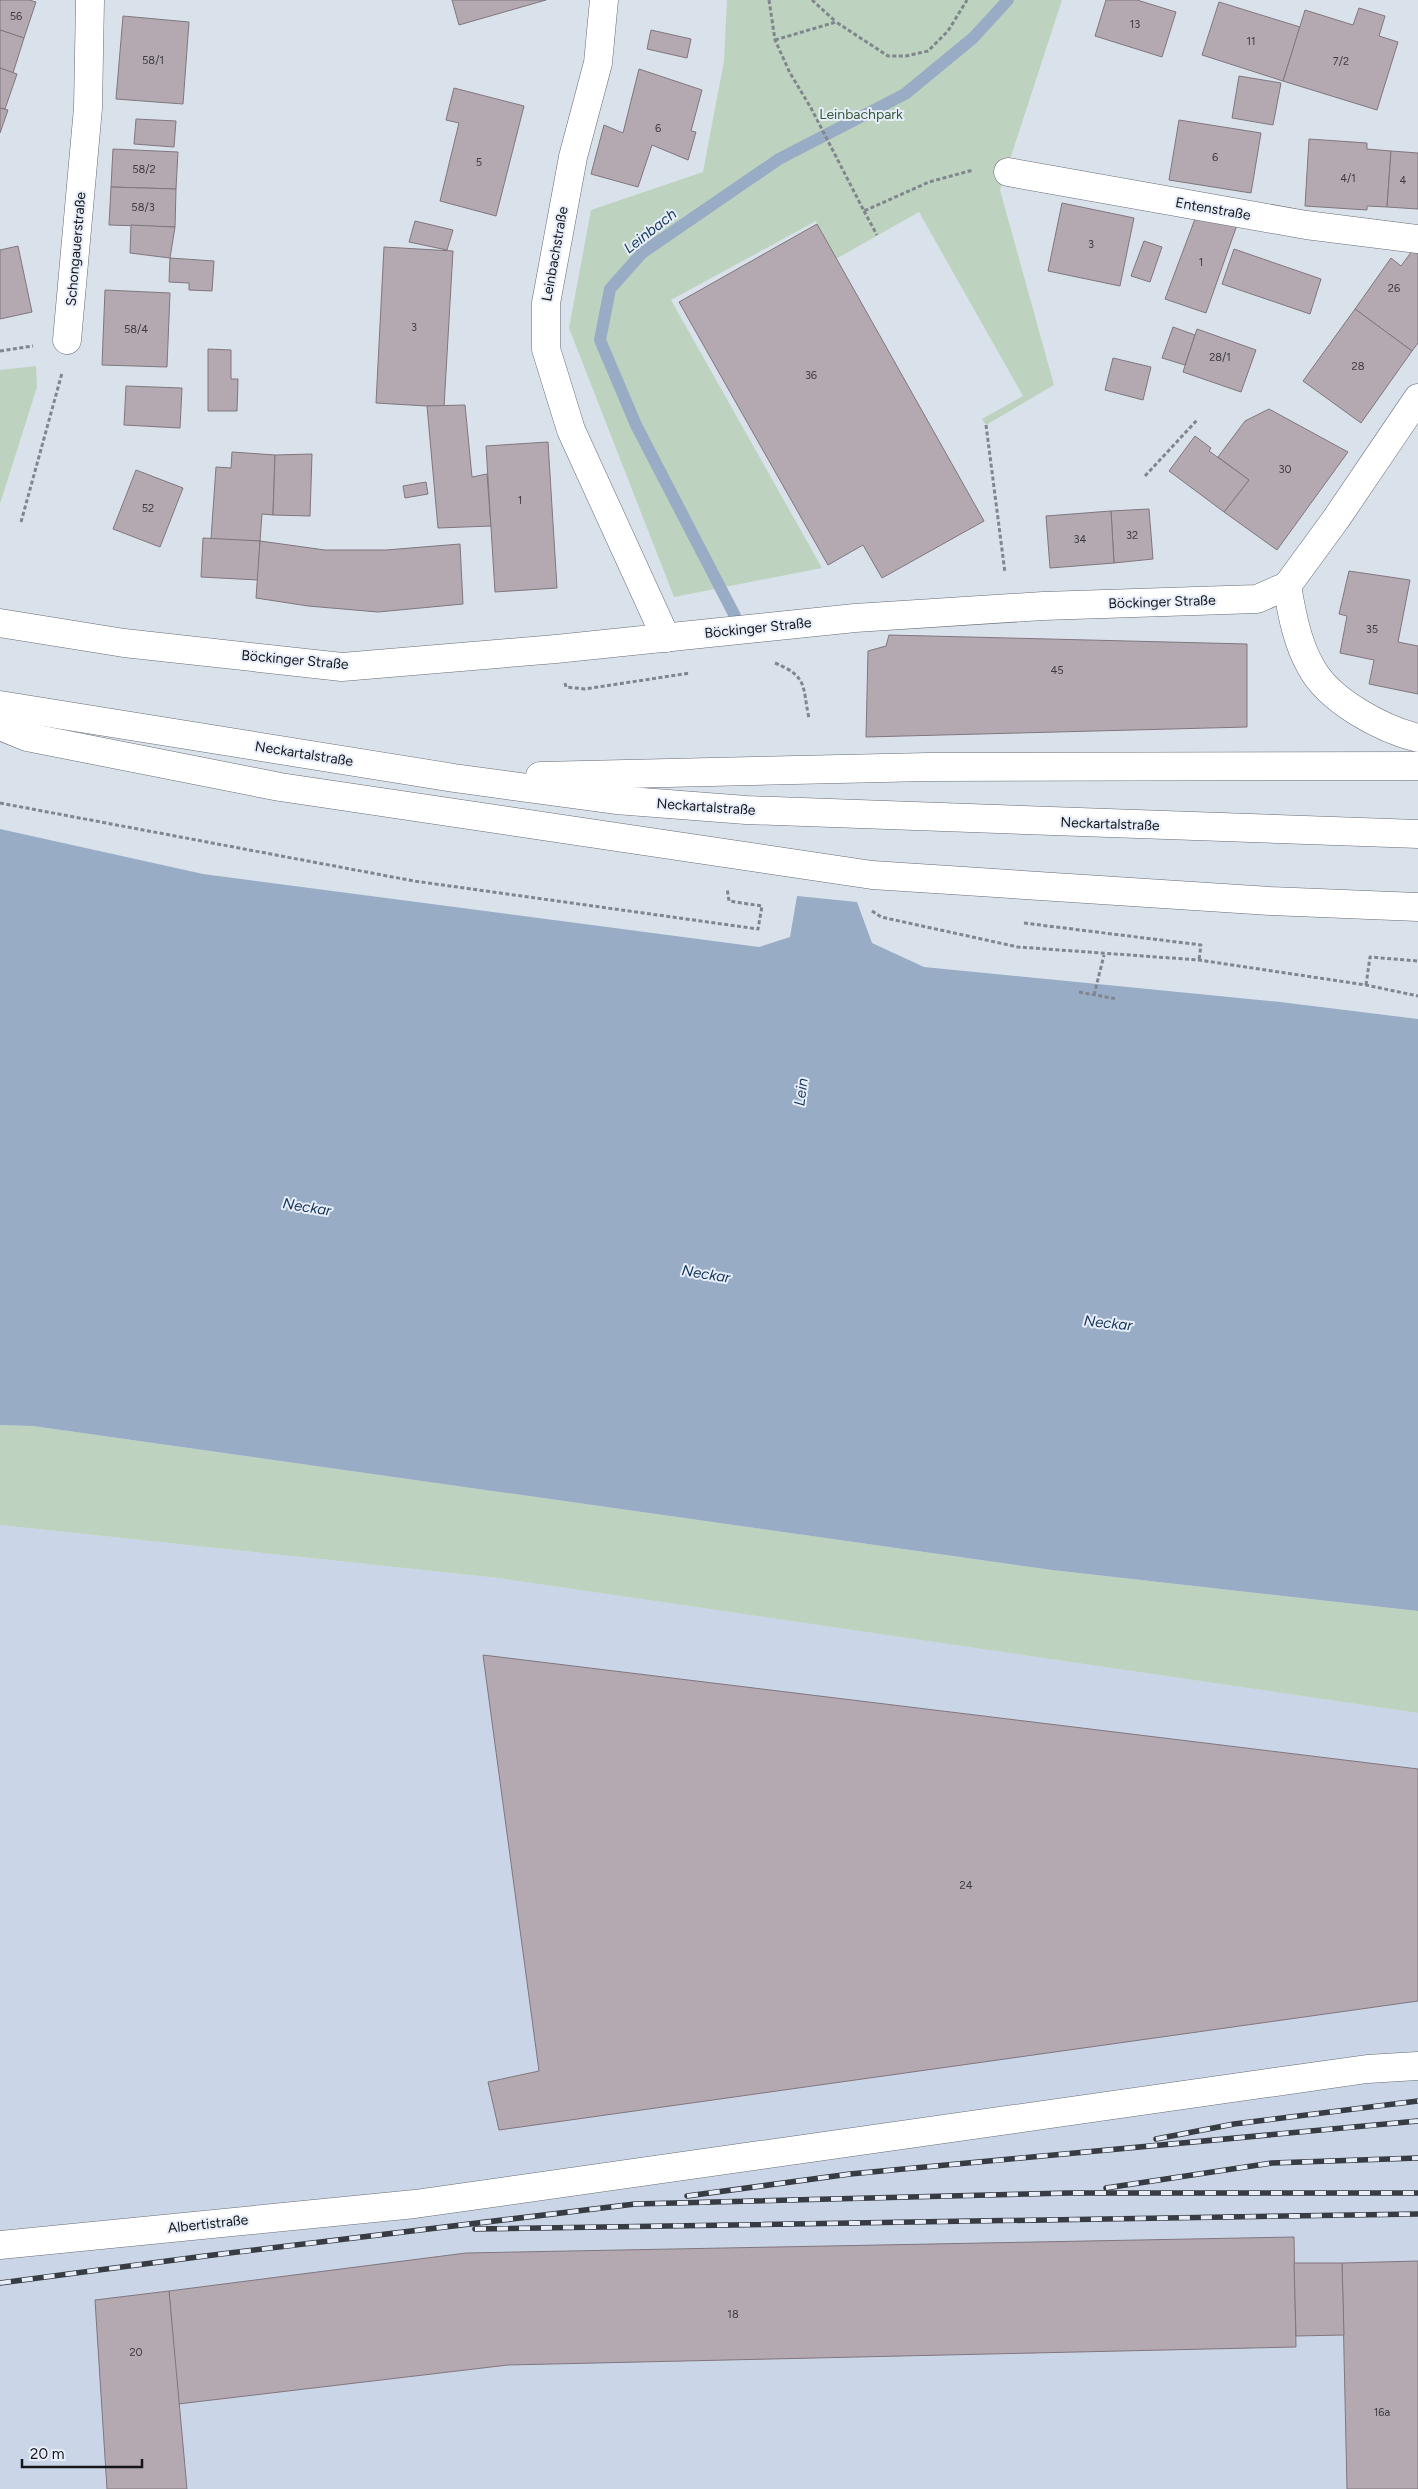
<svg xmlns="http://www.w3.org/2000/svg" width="1418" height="2489" viewBox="0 0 1418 2489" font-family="Figtree,sans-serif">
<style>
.built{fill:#cad6e7}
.green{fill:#bed3bf}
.water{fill:#98acc5}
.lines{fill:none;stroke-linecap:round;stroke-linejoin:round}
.stream{stroke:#98acc5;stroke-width:12}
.building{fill:#b4a9b1;stroke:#80767e}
.minor-casing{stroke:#666c75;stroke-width:29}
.major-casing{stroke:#666c75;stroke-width:29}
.path{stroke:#81868e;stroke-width:3;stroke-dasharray:4 2.5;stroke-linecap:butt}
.minor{stroke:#fff;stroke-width:28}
.major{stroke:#fff;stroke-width:28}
.rail-casing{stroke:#383b41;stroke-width:5.5}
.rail{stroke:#e7eef9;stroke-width:4;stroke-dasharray:11;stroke-linecap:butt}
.labels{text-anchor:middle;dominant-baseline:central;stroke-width:4;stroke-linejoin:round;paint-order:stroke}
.number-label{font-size:11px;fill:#3c3b40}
.park-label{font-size:14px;fill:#345a37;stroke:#e7eef9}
.street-label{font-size:14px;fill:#14161a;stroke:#e7eef9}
.water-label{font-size:15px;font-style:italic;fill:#163658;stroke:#e7eef9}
</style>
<rect width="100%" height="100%" fill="#d9e1eb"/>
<path class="built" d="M0,1525L498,1578L1418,1713V2489H0Z"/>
<g class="green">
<path d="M727,0H1062L1000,190L1054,385L986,425L982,419L1023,396L919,212L836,259L816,221L671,300L822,568L674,597L569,328L591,210L703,172L724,61Z"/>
<path d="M36,366L37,387L0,504V370Z"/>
<path d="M0,1425L33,1426L1052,1570L1418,1611V1713L498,1578L0,1525Z"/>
</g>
<path class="water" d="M0,829L203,874L759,947L790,937L797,896L857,902L872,943L924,967L1280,1002L1418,1019V1611L1052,1570L33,1426L0,1425Z"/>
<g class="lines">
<path class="stream" d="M735,616L636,425L600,340L610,289L642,253L779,159L905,94L973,38L1008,0"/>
</g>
<g class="building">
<path d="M0,0H29L36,2L24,38L0,30Z"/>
<path d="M452,0H546L459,25Z"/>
<path d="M1106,0H1137L1176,12L1162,57L1095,36Z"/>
<path d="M1219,2L1300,27L1283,81L1202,55Z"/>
<path d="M1359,8L1385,16L1379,36L1398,42L1377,110L1283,81L1305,10L1353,25Z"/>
<path d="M123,16L189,22L183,104L116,99Z"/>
<path d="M0,30L24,38L13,73L0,68Z"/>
<path d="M651,30L691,39L687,58L647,49Z"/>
<path d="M0,68L17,74L5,109L0,108Z"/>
<path d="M639,69L702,90L691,131L696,132L688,160L652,145L638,187L591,174L604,125L623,133Z"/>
<path d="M1239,76L1281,83L1273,125L1232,118Z"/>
<path d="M454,88L524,106L496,216L440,201L459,123L446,120Z"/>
<path d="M0,108L8,110L0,133Z"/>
<path d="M136,119L176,121L174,147L134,144Z"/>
<path d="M1179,120L1261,133L1251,193L1169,180Z"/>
<path d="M1309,139L1367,143V149L1391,151L1387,207L1367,206V210L1305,206Z"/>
<path d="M113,149L178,152L176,189L111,187Z"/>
<path d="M1391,151L1418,153V209L1387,207Z"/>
<path d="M111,187L176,189L175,227L109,225Z"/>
<path d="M1062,203L1134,218L1120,286L1048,271Z"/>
<path d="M1195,219L1237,225L1206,313L1165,299Z"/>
<path d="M415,221L453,230L447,250L409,242Z"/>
<path d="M817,224L984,521L882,578L863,545L828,565L679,302Z"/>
<path d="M131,225L175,227L170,258L130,253Z"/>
<path d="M1144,241L1162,247L1150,282L1131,276Z"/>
<path d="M18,246L32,312L0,319V250Z"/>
<path d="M384,247L453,251L444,407L376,403Z"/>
<path d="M1415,247L1418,250V343L1412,351L1355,309L1391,258L1401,266Z"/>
<path d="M1234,249L1321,279L1310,314L1222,284Z"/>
<path d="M170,258L214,261L212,291L189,290V283L169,282Z"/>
<path d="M105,290L170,293L167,367L102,365Z"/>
<path d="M1355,309L1412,351L1361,423L1303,381Z"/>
<path d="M1173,327L1195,335L1185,365L1162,358Z"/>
<path d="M1197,329L1256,350L1241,392L1183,372Z"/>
<path d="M208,349L231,350V379H238L237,411H208Z"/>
<path d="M1113,358L1151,367L1143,400L1105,390Z"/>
<path d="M126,386L182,388L180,428L124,425Z"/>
<path d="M465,405L472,477L487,474L491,526L438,528L427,406Z"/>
<path d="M1269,409L1348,452L1277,550L1224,512L1249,480L1218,457L1245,421Z"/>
<path d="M1195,436L1211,448L1209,451L1249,480L1224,512L1169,471Z"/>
<path d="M548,442L557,588L495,592L486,446Z"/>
<path d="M232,452L275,455L273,515L262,514L260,541L211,539L216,467L231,468Z"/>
<path d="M312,454L310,516L273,515L275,455Z"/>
<path d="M136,470L183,488L160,547L113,529Z"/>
<path d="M426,482L428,494L405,498L403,486Z"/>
<path d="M1149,509L1153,559L1114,563L1111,511Z"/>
<path d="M1111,511L1114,563L1050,568L1046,516Z"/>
<path d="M203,538L260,541L258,580L201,577Z"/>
<path d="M260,541L325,550H386L460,544L463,604L378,612L308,606L256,598Z"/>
<path d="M1349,571L1410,580L1398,642L1418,646V694L1369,684L1374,660L1340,653L1347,616L1339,614Z"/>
<path d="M889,635L1247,644V727L866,737L868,651L886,646Z"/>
<path d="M483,1655L1418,1769V2001L499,2130L488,2082L539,2071Z"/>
<path d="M1294,2237L1296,2347L508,2365L178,2404L169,2291L466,2253Z"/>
<path d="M1418,2261V2489H1347L1342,2263Z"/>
<path d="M1294,2263H1342L1344,2335L1296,2336Z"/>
<path d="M169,2291L187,2489H107L95,2300Z"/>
</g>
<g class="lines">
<g class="minor-casing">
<g id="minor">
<path d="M604,0L598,63L573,157L546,303V349L571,430L666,638"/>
<path d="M1008,172L1306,225L1418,239"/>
<path d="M67,340L88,108L90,0"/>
<path d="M1287,586C1292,614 1297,643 1311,667C1329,701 1382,729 1418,738"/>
<path d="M0,623L124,643L342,667L556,649L855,618L1043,606L1257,599L1287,586L1336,519L1418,398"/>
<path d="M0,2245L415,2204L1367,2069L1418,2066"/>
</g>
</g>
<g class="major-casing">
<g id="major">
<path d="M0,705L454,778L616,800L746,810L1418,834"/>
<path d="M0,726L27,737L280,787L872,875L1270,901L1418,907"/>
<path d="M540,776L928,767L1418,766"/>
</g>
</g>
<g class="path">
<path d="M769,0L775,40L790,73L811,108L864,211L929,182L973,170"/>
<path d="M812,0L835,21"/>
<path d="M775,40L836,22L888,56H906L928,51L948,31L967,0"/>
<path d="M864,211L877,235"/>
<path d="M0,351L33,346"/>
<path d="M986,425L1005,573"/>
<path d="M1145,476L1197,420"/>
<path d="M21,522L62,373"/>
<path d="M775,663C809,677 802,687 809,718"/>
<path d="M565,683L566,687L585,689L690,673"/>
<path d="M0,803L414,881L758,929L762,906L729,901L727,888"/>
<path d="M872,911L881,917L1018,947L1199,960L1366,985L1418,996"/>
<path d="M1024,923L1201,945L1199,960"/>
<path d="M1366,985L1370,957L1418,961"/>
<path d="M1079,992L1117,999"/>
<path d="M1094,995L1104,955"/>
</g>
<use href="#minor" class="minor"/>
<use href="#major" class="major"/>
<g class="rail-casing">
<g id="rail">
<path d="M1156,2139L1234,2124L1418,2101"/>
<path d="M1106,2188L1272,2163L1418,2158"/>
<path d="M687,2196L850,2174L1418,2121"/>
<path d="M475,2229L1418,2214"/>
<path d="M0,2283L205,2256L635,2204L1069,2193H1418"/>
</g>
</g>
<use href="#rail" class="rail"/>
</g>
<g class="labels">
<g class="number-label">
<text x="16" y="16">56</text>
<text x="1135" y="24">13</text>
<text x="1251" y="41">11</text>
<text x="153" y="60">58/1</text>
<text x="1341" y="61">7/2</text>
<text x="658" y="128">6</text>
<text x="1215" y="157">6</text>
<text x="479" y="162">5</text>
<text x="144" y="169">58/2</text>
<text x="1348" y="178">4/1</text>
<text x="1403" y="180">4</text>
<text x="143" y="207">58/3</text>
<text x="1091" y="244">3</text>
<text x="1201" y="262">1</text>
<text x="1394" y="288">26</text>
<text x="414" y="327">3</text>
<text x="136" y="329">58/4</text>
<text x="1220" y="357">28/1</text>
<text x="1358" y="366">28</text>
<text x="811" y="375">36</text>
<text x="1285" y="469">30</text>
<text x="520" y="500">1</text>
<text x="148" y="508">52</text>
<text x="1132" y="535">32</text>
<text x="1080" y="539">34</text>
<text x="1372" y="629">35</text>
<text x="1057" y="670">45</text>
<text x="966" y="1885">24</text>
<text x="733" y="2314">18</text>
<text x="136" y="2352">20</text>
<text x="1382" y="2412">16a</text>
</g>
<g class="park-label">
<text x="861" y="114">Leinbachpark</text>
</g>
<g class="street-label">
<text transform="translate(1213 209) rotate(10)">Entenstraße</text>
<text transform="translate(76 249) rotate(-85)">Schongauerstraße</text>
<text transform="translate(555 254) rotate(-80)">Leinbachstraße</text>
<text transform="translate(1162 602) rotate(-2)">Böckinger Straße</text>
<text transform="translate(758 628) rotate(-6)">Böckinger Straße</text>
<text transform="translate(295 660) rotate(5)">Böckinger Straße</text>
<text transform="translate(304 754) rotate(9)">Neckartalstraße</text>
<text transform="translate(706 807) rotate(4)">Neckartalstraße</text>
<text transform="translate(1110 824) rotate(2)">Neckartalstraße</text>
<text transform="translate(208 2224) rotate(-6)">Albertistraße</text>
</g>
<g class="water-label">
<text transform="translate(650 231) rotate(-38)">Leinbach</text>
<text transform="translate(801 1092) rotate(-83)">Lein</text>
<text transform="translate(307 1207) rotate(9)">Neckar</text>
<text transform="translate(706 1274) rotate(9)">Neckar</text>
<text transform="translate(1108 1323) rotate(6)">Neckar</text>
</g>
</g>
<path d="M22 2459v8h120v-8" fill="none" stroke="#14161a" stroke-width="2.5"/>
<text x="30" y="2459" font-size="15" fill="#14161a" stroke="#e7eef9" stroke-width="4" paint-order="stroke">20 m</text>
</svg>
